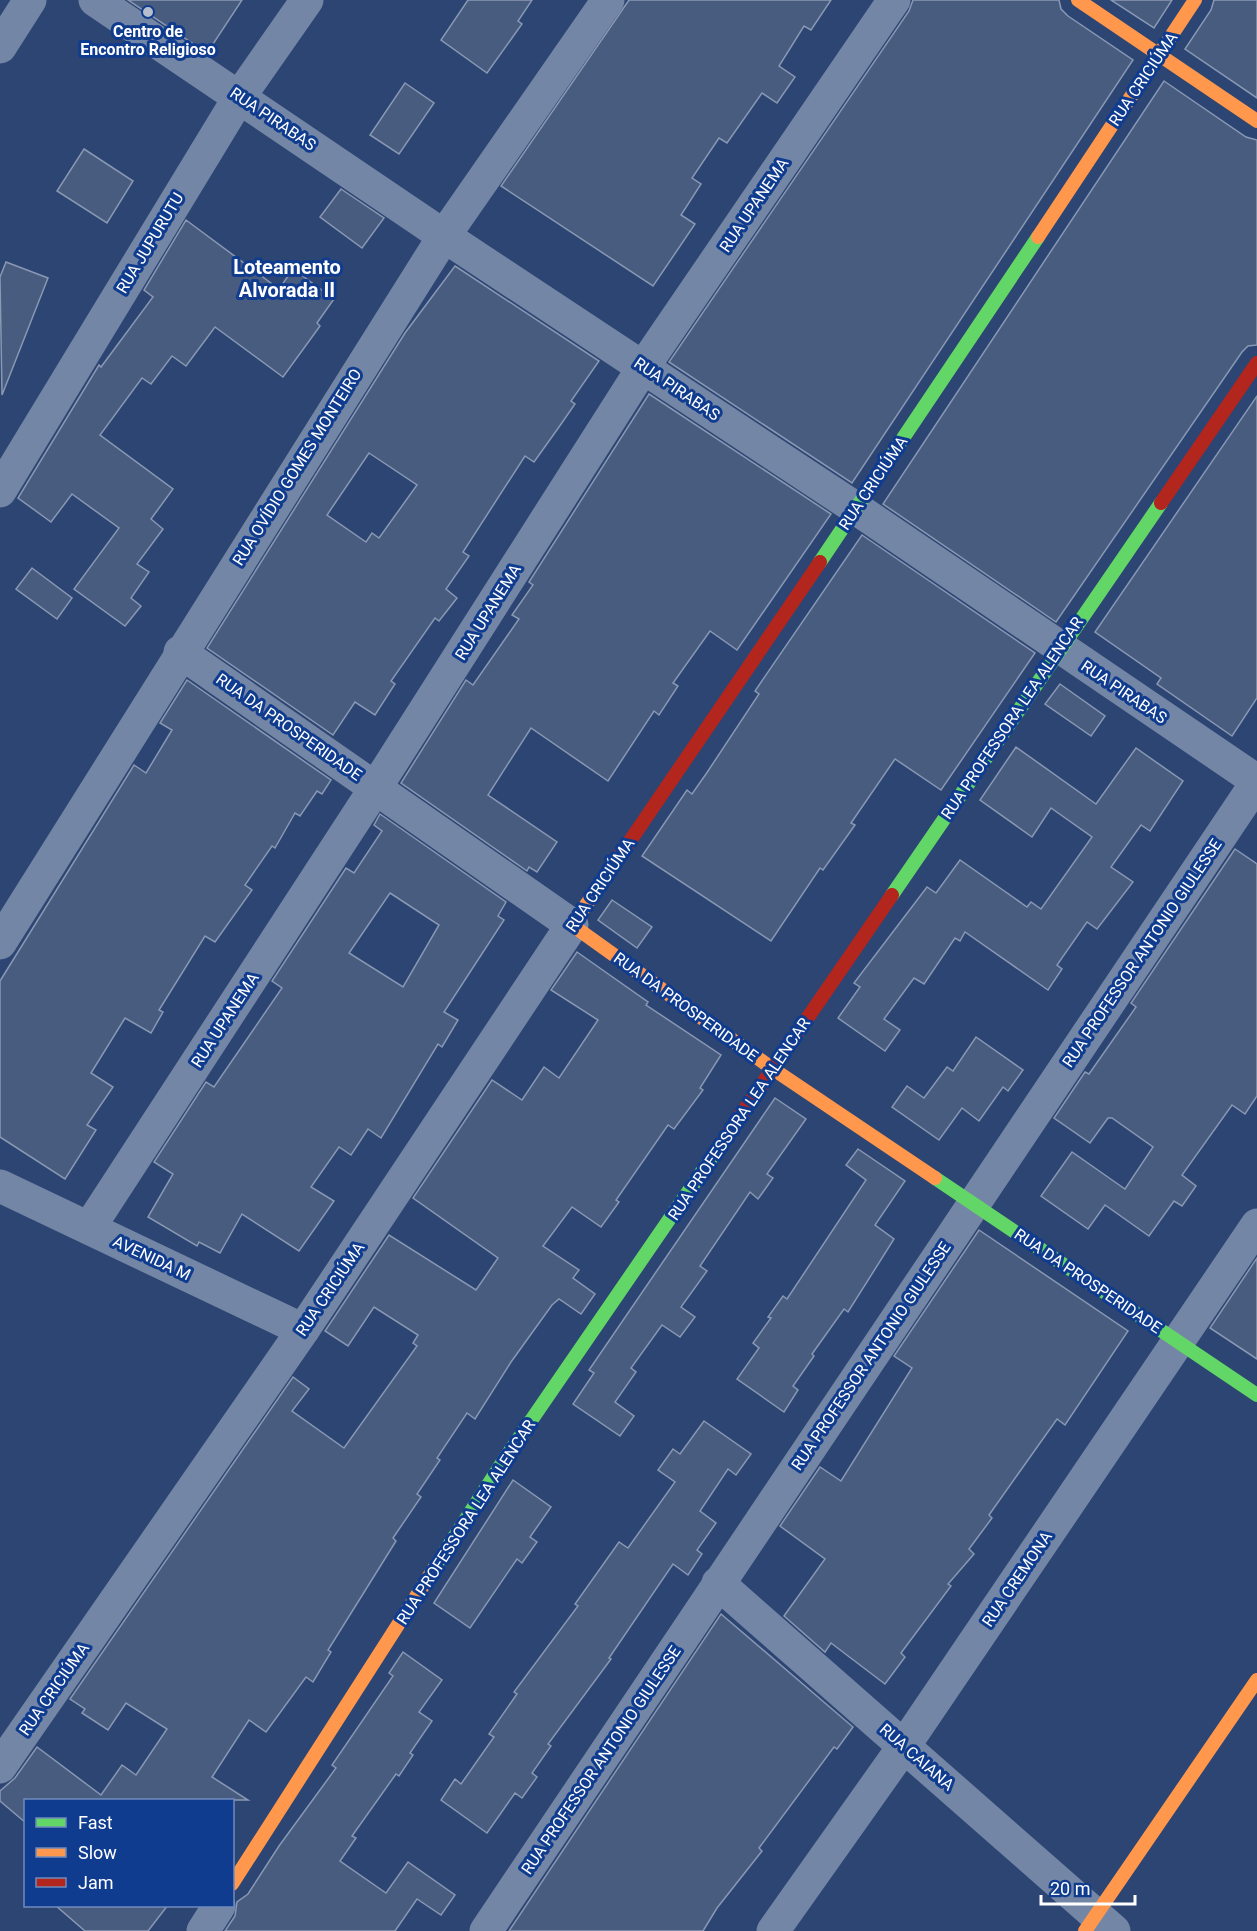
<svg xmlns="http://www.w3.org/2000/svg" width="1257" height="1931" viewBox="0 0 1257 1931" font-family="Roboto,sans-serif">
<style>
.building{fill:#485c80;stroke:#8998b3;stroke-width:1.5;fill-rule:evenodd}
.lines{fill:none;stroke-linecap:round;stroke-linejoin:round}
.street{stroke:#7486a6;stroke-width:33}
.fast{stroke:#63d668;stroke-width:14}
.slow{stroke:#ff974d;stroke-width:14}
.jam{stroke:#b3261e;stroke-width:14}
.poi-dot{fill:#b6bece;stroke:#103c8f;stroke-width:2}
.labels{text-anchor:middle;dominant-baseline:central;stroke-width:6;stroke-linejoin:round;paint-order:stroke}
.poi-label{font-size:16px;font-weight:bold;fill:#fff;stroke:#103c8f}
.street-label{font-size:16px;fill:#fff;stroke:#103c8f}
.quarter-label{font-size:20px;font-weight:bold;fill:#fff;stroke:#103c8f}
</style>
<rect width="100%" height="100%" fill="#2d4572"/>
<g class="building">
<path d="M128,0H242L213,44L210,55Z"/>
<path d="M468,0H532L518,21L522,24L487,73L441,40Z"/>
<path d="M629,0H831L811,30L804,26L779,66L795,77L777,103L762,93L727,143L719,138L692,178L701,184L681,215L695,224L653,286L501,186Z"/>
<path d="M913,0H1059L1061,9L1068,16L1133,60L852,483L669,362L909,11Z"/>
<path d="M1111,0H1172L1154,28Z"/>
<path d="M1214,0H1257V98L1185,49L1211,10Z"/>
<path d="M1164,81L1246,137L1257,140V345L1248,346L1242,352L1056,622L883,504Z"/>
<path d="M405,83L434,103L399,154L370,135Z"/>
<path d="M84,149L133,181L107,223L57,191Z"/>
<path d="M341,189L384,218L362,248L320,217Z"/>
<path d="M186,220L279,289L293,269L334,299L317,323L320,326L283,377L215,327L186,366L172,356L151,384L142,378L100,435L173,489L151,519L163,529L137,564L149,572L131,598L141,606L125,626L74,589L119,528L72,494L51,522L18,498L99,365L101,367L153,297L144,290Z"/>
<path d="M6,262L48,278L2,395L0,277Z"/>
<path d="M455,266L599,361L571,401L575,404L559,427L534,462L525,456L463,552L469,556L446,589L457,598L439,621L435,618L391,681L395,684L375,715L355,702L333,735L207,648L405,333ZM369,453L417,485L379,538L372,533L366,542L327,515Z"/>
<path d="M649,394L831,514L737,650L710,631L673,683L678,686L659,715L654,711L608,781L531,728L488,795L557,842L537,872L529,867L527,871L401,783L466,680L473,685L519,619L512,615L533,585L529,582Z"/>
<path d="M1257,396V698L1232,736L1157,684L1161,678L1095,632Z"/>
<path d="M862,535L1035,653L941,790L895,759L851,823L855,825L823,870L820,868L771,941L642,856L687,790L692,794L706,774L759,694L755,691Z"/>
<path d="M32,568L72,598L57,619L16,589Z"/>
<path d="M187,680L331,780L322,794L317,791L300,816L295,813L275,848L272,846L245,885L252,890L215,942L205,936L159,1010L163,1012L151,1033L125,1018L91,1073L113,1087L87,1125L96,1130L65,1179L0,1137V981L134,765L146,773L172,730L160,723Z"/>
<path d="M1060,684L1105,716L1091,736L1045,704Z"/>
<path d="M1016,747L1096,804L1136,748L1183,781L1150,831L1141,825L1111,867L1133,882L1097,929L1087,922L1057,965L1062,969L1048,990L965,932L960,941L955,938L924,984L914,978L884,1019L900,1030L885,1051L838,1018L860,987L854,983L927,887L936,893L960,860L1027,907L1031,902L1041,909L1092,837L1051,808L1032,837L980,800Z"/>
<path d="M380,814L506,902L498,916L504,920L444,1012L458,1020L442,1047L438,1044L381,1138L368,1129L351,1155L339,1147L311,1187L334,1201L299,1251L242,1214L220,1253L199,1242L197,1246L148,1217L173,1174L154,1162L206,1082L214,1087L282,988L272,981L346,868L354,873L382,831L374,825ZM390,893L439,925L403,987L349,953Z"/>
<path d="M1235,849L1257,864V1096L1245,1114L1232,1105L1182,1175L1196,1186L1182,1206L1174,1201L1149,1236L1105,1205L1088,1229L1041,1196L1072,1152L1125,1189L1153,1147L1112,1118H1108L1090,1143L1054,1118L1085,1072L1089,1074L1136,1007L1131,1003Z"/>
<path d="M612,900L652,927L637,948L598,920Z"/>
<path d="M577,952L648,1002L646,1005L721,1055L700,1088L703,1090L674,1129L668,1125L616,1200L619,1202L601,1227L572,1207L543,1246L579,1270L573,1278L595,1294L581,1314L559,1299L552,1305L511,1362L475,1419L467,1413L437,1458L440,1460L417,1494L421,1497L393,1538L396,1541L328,1650L331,1652L313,1682L306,1677L266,1732L249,1720L212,1777L248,1800H26V1823L0,1801V1791L15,1778L37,1747L101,1795L122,1765L136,1775L167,1729L126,1703L108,1730L82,1713L85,1709L70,1699L293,1377L309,1389L292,1411L344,1448L417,1346L413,1343L418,1335L374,1307L348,1346L325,1331L389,1235L476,1290L498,1258L413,1198L492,1080L522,1100L544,1067L559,1078L598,1020L551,990Z"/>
<path d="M976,1037L1023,1070L1008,1091L1003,1087L979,1121L962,1108L939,1140L892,1107L907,1086L924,1098L947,1067L953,1071Z"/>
<path d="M775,1098L806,1119L767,1174L773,1178L758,1199L750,1192L700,1266L707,1271L681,1307L695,1317L680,1337L662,1325L631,1368L636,1372L615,1402L634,1416L620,1436L573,1404L594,1373L589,1370Z"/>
<path d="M858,1149L905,1181L875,1225L894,1239L848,1312L844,1309L812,1354L814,1356L793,1386L798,1390L784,1412L737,1379L759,1348L753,1343L771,1318L768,1317L783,1296L787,1299L866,1180L846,1165Z"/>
<path d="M979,1230L1128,1331L1065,1425L1057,1419L989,1515L992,1518L969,1549L974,1554L948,1584L951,1586L901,1653L905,1657L885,1684L831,1643L825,1652L784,1616L825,1559L780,1526L820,1467L841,1481L912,1368L894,1356Z"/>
<path d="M1257,1258V1359L1210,1328Z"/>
<path d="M704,1421L751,1454L736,1475L728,1469L700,1511L716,1523L697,1550L702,1554L688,1575L673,1564L609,1658L611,1659L548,1744L551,1746L532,1773L537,1777L522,1798L515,1793L487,1833L441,1800L455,1779L461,1784L494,1737L489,1734L517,1694L514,1692L578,1606L575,1604L619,1542L628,1548L675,1482L658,1470L673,1449L680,1454Z"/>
<path d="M513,1480L551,1507L530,1537L537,1542L522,1563L517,1559L470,1628L434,1603Z"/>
<path d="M721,1614L853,1727L837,1749L834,1747L759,1848L762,1851L717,1908L703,1931H509Z"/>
<path d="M403,1652L442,1680L419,1712L432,1721L410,1753L413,1755L399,1776L396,1774L352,1836L356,1838L340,1861L386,1893L408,1862L455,1895L441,1915L417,1899L395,1931H225L235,1916L237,1902L248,1894L279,1846L336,1768L332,1765L393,1676L389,1673Z"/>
<path d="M55,1905H168L148,1931H85Z"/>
</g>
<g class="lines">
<g class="street">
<path d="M95,0L444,236L857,509L1257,781"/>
<path d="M0,47L30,0"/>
<path d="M0,491L240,96L307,0"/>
<path d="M0,943L444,236L608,0"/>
<path d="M0,1186L303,1330"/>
<path d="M89,1228L376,787L644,366L894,0"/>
<path d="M718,1583L1114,1931"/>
<path d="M0,1767L303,1330L572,925L180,652"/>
<path d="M203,1931L219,1906"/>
<path d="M486,1931L1257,782"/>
<path d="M773,1931L904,1746L1257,1225"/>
</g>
<g class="fast">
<path d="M820,562L1038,237"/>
<path d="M892,895L1161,503"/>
<path d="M935,1178L1257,1395"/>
<path d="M435,1567L506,1457L721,1144"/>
</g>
<g class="slow">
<path d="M1078,0L1257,121"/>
<path d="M1038,237L1195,0"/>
<path d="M600,885L572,925L773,1069L935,1178"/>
<path d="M232,1884L435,1567"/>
<path d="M1085,1931L1257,1680"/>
</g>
<g class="jam">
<path d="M1161,503L1257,363"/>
<path d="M600,885L820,562"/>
<path d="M721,1144L892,895"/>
</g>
</g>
<circle class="poi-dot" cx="148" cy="12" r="6"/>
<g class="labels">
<g class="poi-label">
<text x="148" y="31">Centro de<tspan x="148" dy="18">Encontro Religioso</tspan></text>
</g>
<g class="street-label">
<text transform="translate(1143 79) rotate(-56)">RUA CRICIÚMA</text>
<text transform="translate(273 119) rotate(34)">RUA PIRABAS</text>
<text transform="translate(754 205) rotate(-56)">RUA UPANEMA</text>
<text transform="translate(150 243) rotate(-59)">RUA JUPURUTU</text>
<text transform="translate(677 389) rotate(34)">RUA PIRABAS</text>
<text transform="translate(297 467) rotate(-58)">RUA OVÍDIO GOMES MONTEIRO</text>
<text transform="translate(873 483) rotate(-56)">RUA CRICIÚMA</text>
<text transform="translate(488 612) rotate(-58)">RUA UPANEMA</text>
<text transform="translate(1124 692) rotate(34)">RUA PIRABAS</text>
<text transform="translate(1012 718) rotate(-56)">RUA PROFESSORA LEA ALENCAR</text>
<text transform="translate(289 727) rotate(35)">RUA DA PROSPERIDADE</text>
<text transform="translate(600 885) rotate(-56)">RUA CRICIÚMA</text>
<text transform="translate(1142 953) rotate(-56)">RUA PROFESSOR ANTONIO GIULESSE</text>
<text transform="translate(686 1007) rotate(36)">RUA DA PROSPERIDADE</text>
<text transform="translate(225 1020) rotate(-57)">RUA UPANEMA</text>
<text transform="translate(739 1119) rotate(-56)">RUA PROFESSORA LEA ALENCAR</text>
<text transform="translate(152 1258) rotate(25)">AVENIDA M</text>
<text transform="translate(1088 1281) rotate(34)">RUA DA PROSPERIDADE</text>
<text transform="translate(330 1289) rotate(-56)">RUA CRICIÚMA</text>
<text transform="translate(871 1356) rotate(-56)">RUA PROFESSOR ANTONIO GIULESSE</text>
<text transform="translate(466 1522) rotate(-57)">RUA PROFESSORA LEA ALENCAR</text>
<text transform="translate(1017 1579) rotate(-56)">RUA CREMONA</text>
<text transform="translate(54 1689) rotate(-55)">RUA CRICIÚMA</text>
<text transform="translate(917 1757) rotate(41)">RUA CAIANA</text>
<text transform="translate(601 1760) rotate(-56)">RUA PROFESSOR ANTONIO GIULESSE</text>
</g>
<g class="quarter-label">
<text x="287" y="267">Loteamento<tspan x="287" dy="23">Alvorada II</tspan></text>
</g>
</g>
<rect x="24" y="1799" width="210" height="108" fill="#103c8f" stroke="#708abc" stroke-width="1.5"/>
<rect x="36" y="1818" width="30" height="9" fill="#63d668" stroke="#708abc" stroke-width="1.5"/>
<text x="78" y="1829" font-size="18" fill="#ffffff">Fast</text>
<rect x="36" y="1848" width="30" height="9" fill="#ff974d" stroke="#708abc" stroke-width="1.5"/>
<text x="78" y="1859" font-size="18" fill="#ffffff">Slow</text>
<rect x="36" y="1878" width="30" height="9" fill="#b3261e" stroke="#708abc" stroke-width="1.5"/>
<text x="78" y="1889" font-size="18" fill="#ffffff">Jam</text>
<path d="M1041 1895v9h94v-9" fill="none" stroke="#ffffff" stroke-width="3"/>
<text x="1050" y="1895" font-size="18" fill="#ffffff" stroke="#103c8f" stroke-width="4.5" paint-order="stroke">20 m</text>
</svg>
